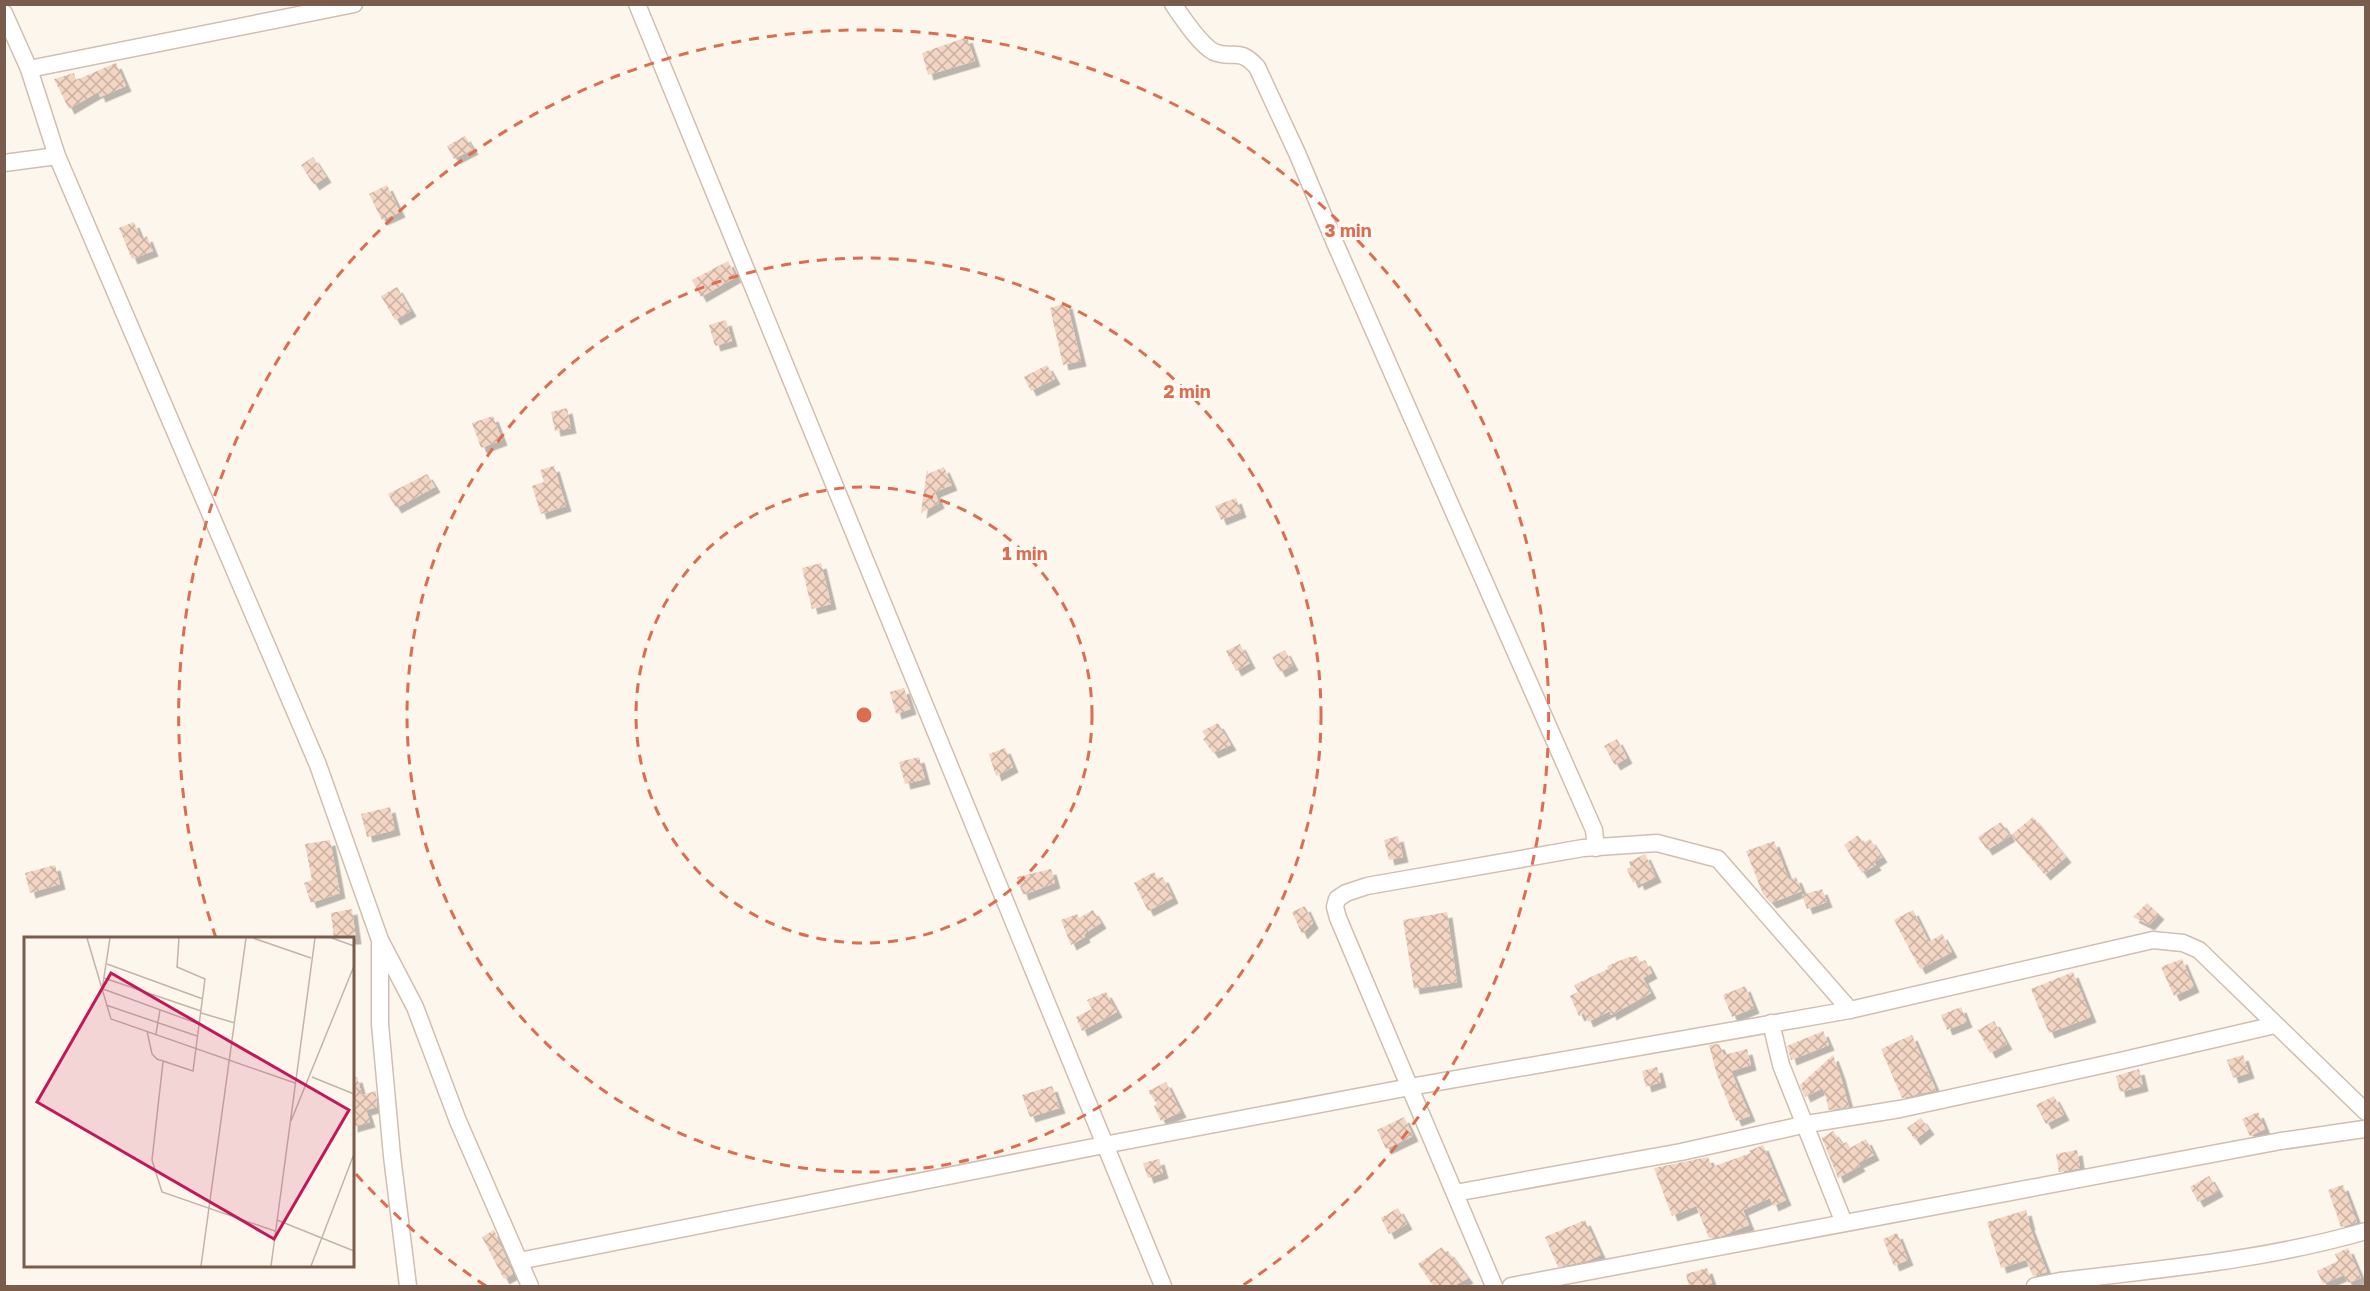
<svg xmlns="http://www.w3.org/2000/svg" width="2370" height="1291" viewBox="0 0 2370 1291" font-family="'Golos Text',sans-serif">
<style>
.building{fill:url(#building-cross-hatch);filter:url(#shadow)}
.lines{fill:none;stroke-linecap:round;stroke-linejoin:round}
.minor-casing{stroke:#d1beb0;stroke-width:19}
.minor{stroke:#fff;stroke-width:16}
.ring{fill:none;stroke:#dc6d51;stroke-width:3;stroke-dasharray:10 8}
.inset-road{fill:none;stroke:#c5b3a7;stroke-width:1.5}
.view{fill:#c2185b;fill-opacity:0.15;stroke:#c2185b;stroke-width:3}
.inset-edge{fill:none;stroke:#7a5c4d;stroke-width:3}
.centre{fill:#dc6d51;stroke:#fffaf3;stroke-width:3}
.ring-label{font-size:18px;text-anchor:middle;font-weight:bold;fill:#dc6d51;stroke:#fffaf3;stroke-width:6;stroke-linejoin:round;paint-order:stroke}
</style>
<defs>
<pattern id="building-cross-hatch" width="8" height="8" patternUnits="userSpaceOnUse" patternTransform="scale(1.5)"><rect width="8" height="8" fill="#f3d5c3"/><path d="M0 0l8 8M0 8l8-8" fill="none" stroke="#cab0a1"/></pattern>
<filter id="shadow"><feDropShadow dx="5.5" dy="5.5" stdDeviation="0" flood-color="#0004"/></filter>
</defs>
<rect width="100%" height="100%" fill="#fdf6ec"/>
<g class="building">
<path d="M967,37L975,61L928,75L922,53Z"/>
<path d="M116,63L126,86L100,97L98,92L69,109L54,79L74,73L76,80Z"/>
<path d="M465,136L473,149L454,159L447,146Z"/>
<path d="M313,157L326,177L314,185L301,165Z"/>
<path d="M387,185L400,212L382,220L369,194Z"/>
<path d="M134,222L141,239L147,236L153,251L132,259L119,228Z"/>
<path d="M728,261L736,277L701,297L692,280Z"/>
<path d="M397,287L411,311L395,320L381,296Z"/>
<path d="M1067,303L1081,361L1063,365L1050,308Z"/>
<path d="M726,320L732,341L715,346L709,325Z"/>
<path d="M1047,365L1055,379L1031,391L1024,377Z"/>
<path d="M567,408L571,428L555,431L551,412Z"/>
<path d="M493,416L502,440L481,448L472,423Z"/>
<path d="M554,466L566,506L541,514L532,486L544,482L540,470Z"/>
<path d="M944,467L952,485L935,492L939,503L921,513L927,470L928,474Z"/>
<path d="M427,474L435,487L396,508L388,494Z"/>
<path d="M1236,498L1241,512L1221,520L1215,506Z"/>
<path d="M821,563L831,604L812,609L802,568Z"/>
<path d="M1240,644L1250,663L1236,671L1226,651Z"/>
<path d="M1285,650L1293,665L1280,672L1272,657Z"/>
<path d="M904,688L911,709L896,714L890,692Z"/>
<path d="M1218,723L1231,745L1213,753L1203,739L1206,737L1202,731Z"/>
<path d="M1617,739L1627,758L1615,765L1604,746Z"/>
<path d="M1005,748L1013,767L996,776L989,754Z"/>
<path d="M919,757L925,779L905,784L899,762Z"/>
<path d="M390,807L395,830L367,837L361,814Z"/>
<path d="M2033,817L2066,857L2045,875L2011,835Z"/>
<path d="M2001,822L2010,836L1987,850L1978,837Z"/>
<path d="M1858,835L1863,843L1870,839L1882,857L1874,862L1876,865L1862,873L1844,845Z"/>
<path d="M1398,836L1403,857L1389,860L1384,840Z"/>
<path d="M330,840L340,893L311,903L304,883L312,880L305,844Z"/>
<path d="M1774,841L1789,880L1796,877L1802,891L1771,903L1763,894L1746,851Z"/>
<path d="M1645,854L1656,877L1639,885L1637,880L1633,883L1627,869L1631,867L1629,862Z"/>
<path d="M55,865L60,884L30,893L25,873Z"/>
<path d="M1051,869L1055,883L1023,895L1017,877Z"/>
<path d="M1154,872L1157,878L1163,877L1173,898L1148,911L1134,883Z"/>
<path d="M1822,889L1827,902L1807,909L1802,895Z"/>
<path d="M2147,903L2159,914L2149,925L2133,917Z"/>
<path d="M1305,906L1313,923L1302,934L1292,912Z"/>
<path d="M352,909L356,939H334L331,913Z"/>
<path d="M1093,910L1101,923L1084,934L1085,937L1071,945L1061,920L1077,914L1079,918Z"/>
<path d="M1913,910L1929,942L1942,934L1952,952L1920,969L1894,920Z"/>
<path d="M1447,912L1457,982L1414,989L1403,920Z"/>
<path d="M1637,956L1640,963L1645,960L1652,973L1643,978L1651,993L1611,1015L1610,1011L1588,1022L1584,1013L1579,1016L1570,996L1578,992L1574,985L1608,969L1607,966L1626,958Z"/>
<path d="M2182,959L2194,987L2174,996L2161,967Z"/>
<path d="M2073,972L2091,1017L2049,1033L2031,989Z"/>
<path d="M1745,986L1754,1008L1732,1017L1723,995Z"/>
<path d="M1106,992L1117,1012L1082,1031L1076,1017L1092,1009L1087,1000Z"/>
<path d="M1961,1007L1967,1022L1947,1030L1941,1015Z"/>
<path d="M1994,1021L2007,1044L1990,1053L1978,1030Z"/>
<path d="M1823,1031L1829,1045L1791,1060L1787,1046Z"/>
<path d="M1912,1035L1936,1090L1902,1098L1881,1049Z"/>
<path d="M1719,1044L1724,1055L1747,1049L1751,1065L1731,1071L1750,1116L1736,1121L1717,1075L1709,1045Z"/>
<path d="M1833,1055L1840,1074L1849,1107L1829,1110L1823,1088L1805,1097L1800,1085Z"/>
<path d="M2243,1055L2249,1073L2233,1078L2227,1060Z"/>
<path d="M1657,1067L1661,1082L1646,1087L1642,1071Z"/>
<path d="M2139,1069L2143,1086L2120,1092L2116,1076Z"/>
<path d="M357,1077L362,1095L376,1091L377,1107L366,1110L370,1122L352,1127V1078Z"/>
<path d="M1166,1082L1181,1112L1161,1121L1154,1106L1157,1104L1148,1091Z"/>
<path d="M1052,1086L1060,1108L1030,1117L1022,1095Z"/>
<path d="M2054,1096L2064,1115L2046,1124L2036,1105Z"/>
<path d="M2258,1112L2265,1129L2250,1136L2242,1119Z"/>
<path d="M1404,1117L1413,1136L1386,1149L1377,1130Z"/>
<path d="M1921,1118L1929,1129L1915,1140L1907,1128Z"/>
<path d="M1833,1131L1842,1144L1847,1142L1850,1148L1866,1139L1874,1155L1858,1163L1860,1166L1838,1178L1822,1138Z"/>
<path d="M1763,1145L1786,1200L1773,1206L1770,1198L1743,1210L1749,1225L1722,1236L1709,1238L1696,1206L1672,1216L1654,1168L1708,1157L1712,1167L1751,1153L1749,1151Z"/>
<path d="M2077,1150L2080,1168L2059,1172L2056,1154Z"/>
<path d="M1159,1159L1163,1173L1148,1178L1143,1163Z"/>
<path d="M2209,1176L2218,1191L2198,1202L2190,1187Z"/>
<path d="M2343,1185L2357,1222L2341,1227L2328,1190Z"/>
<path d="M1398,1208L1407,1224L1389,1234L1381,1218Z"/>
<path d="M2026,1210L2030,1225H2029L2047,1272L2033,1276L2026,1260L2001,1268L1987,1222Z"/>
<path d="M1585,1220L1601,1255L1587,1261L1558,1267L1545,1237Z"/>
<path d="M494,1230L513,1274L504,1279L482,1237Z"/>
<path d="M1897,1233L1908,1260L1894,1266L1883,1239Z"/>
<path d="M1442,1247L1445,1252L1448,1251L1468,1278L1452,1287H1434L1418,1264Z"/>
<path d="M2348,1248L2361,1278L2348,1283L2344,1275L2323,1284L2317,1271L2338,1261L2335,1254Z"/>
<path d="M1707,1268L1712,1283L1701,1287H1689L1686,1274Z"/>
</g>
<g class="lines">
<g class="minor-casing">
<g id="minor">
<path d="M637,4L1163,1286"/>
<path d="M1173,4C1182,17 1200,45 1214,52C1233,60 1238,46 1257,67L1297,153L1335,243L1594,830L1596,848"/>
<path d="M4,13L29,69L57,156L318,765L380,940L415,1007L458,1121L530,1286"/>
<path d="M29,69L354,4"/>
<path d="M4,163L57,156"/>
<path d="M380,944V1024L392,1156L408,1286"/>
<path d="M1771,1023L1781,1065L1844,1223"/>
<path d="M1455,1193L1681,1152L1807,1124L1900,1109L2120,1061L2275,1025"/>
<path d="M519,1261L1104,1145L1410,1087L1850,1010L2153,940L2183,943L2199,950L2366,1112"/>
<path d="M1494,1286L1338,918L1335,907L1337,899L1346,893L1367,886L1583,848L1657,843L1718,859L1850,1010"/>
<path d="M1511,1286L2281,1141L2364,1129"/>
<path d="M2035,1286L2060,1281C2162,1269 2266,1260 2366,1231"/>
</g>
</g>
<use href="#minor" class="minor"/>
</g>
<g class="ring">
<circle cx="864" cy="715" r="228"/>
<circle cx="864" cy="715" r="457"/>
<path d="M486 1286A685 685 0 0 1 355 1173M216 938A685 685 0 1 1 1242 1286"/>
</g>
<g transform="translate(24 937)">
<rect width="330" height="330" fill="#fdf6ec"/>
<path class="inset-road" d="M63,1L87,82L271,146M229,1L287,21M308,1L330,9M83,27L179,62M80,41L177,74M79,52L175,87M78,53L86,1M82,68L173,99M177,76L211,86M123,94L128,117L133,122L169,134L181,42L153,30L155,1M132,97L136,73M139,125L128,223L138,255L251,294M288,140L330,157M267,184L330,29M253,283L330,314M177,329L222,1M247,329L291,1M287,329L330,217"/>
<path class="view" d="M87,36L325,173L250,302L13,165Z"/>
<rect width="330" height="330" class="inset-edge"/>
</g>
<circle cx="864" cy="715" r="9" class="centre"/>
<g class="ring-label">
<text x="1348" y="237">3 min</text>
<text x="1187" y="398">2 min</text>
<text x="1025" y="560">1 min</text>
</g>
<rect width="2370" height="1291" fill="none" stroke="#7a5c4d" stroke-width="12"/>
</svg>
